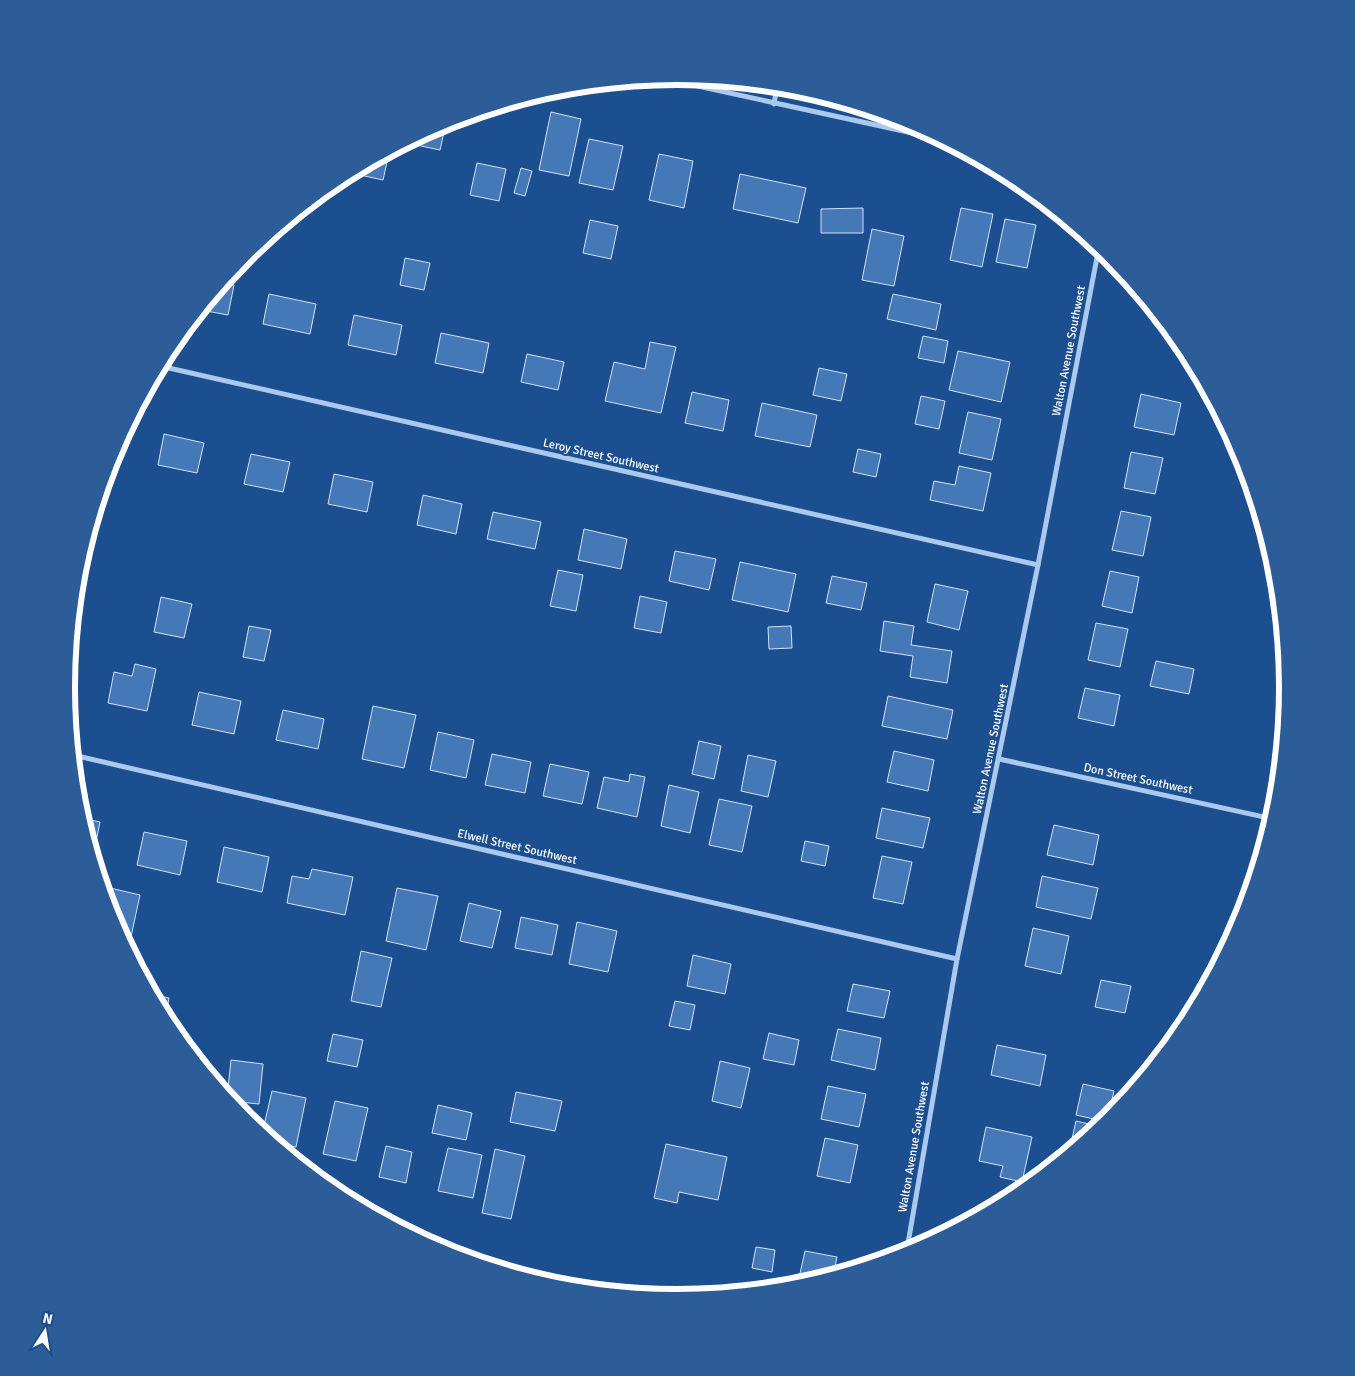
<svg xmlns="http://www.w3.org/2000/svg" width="1355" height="1376" viewBox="0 0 1355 1376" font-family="Signika,sans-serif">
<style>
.building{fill:#4478b7;stroke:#cfe3fa}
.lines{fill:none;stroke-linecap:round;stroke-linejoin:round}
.street{stroke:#a9c9ee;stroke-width:5}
.labels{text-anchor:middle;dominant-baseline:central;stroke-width:4;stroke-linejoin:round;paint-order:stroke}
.street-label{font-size:12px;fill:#fff;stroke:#1b4f8f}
.rim{fill:none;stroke:#fff;stroke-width:6}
</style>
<rect width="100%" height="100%" fill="#1b4f8f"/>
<g class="building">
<path d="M551,112L581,119L569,176L539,170Z"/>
<path d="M446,123L440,150L407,143L444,123Z"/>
<path d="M589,139L623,146L613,190L579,183Z"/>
<path d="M389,153L383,180L351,173Z"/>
<path d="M659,154L693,161L684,208L649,200Z"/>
<path d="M477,163L506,169L499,201L470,195Z"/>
<path d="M521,168L532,171L525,196L514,193Z"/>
<path d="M740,174L806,188L798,223L733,209Z"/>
<path d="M863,208V233H821V209Z"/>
<path d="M961,208L993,214L982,267L950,260Z"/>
<path d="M1005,219L1036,225L1027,268L996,262Z"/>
<path d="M590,220L618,226L611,259L583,253Z"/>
<path d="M872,229L904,236L894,286L862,280Z"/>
<path d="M405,258L430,263L424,290L400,285Z"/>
<path d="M223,283L234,285L228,315L201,310Z"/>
<path d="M269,294L316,304L310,334L263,324Z"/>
<path d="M893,294L941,304L936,330L887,319Z"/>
<path d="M354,315L402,325L396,355L348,345Z"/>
<path d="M441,333L489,343L483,373L435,363Z"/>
<path d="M923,336L948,341L944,363L918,358Z"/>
<path d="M650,342L676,347L661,413L605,401L614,362L645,369Z"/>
<path d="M958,351L1010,362L1001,402L949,390Z"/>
<path d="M527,354L564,362L558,390L521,382Z"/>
<path d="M819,368L847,374L841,401L813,395Z"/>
<path d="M692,392L729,400L723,431L685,423Z"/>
<path d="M1141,394L1181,403L1174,435L1134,427Z"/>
<path d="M921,396L945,401L939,429L915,424Z"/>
<path d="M762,403L817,415L810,447L755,436Z"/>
<path d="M968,412L1001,419L992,460L959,453Z"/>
<path d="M164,434L204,443L197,473L158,465Z"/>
<path d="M858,449L881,454L876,477L853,472Z"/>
<path d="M1131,452L1163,458L1155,494L1124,488Z"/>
<path d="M251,454L290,462L283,492L244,484Z"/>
<path d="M959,466L991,473L983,511L930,500L934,481L955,485Z"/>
<path d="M334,474L373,482L367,512L328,504Z"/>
<path d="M423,495L462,504L456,534L417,525Z"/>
<path d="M1121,511L1151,517L1143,556L1112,550Z"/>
<path d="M493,512L541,522L535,549L487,539Z"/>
<path d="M584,529L627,539L621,569L578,560Z"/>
<path d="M675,551L716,559L709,590L669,581Z"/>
<path d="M740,562L796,574L788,612L732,600Z"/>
<path d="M558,570L583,575L576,611L550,606Z"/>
<path d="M1110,571L1139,577L1132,613L1102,606Z"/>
<path d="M832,576L867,583L861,610L826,603Z"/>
<path d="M935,584L968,591L959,630L927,622Z"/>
<path d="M640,596L667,602L661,633L634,628Z"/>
<path d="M161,597L192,604L184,638L154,632Z"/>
<path d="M884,621L914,626L911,645L952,651L947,683L910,677L913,656L880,651Z"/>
<path d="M1096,623L1128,629L1120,667L1088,660Z"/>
<path d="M249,626L271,630L264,661L243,657Z"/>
<path d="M791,626L792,648L769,649L768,627Z"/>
<path d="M70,648L76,650L66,690V688Z"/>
<path d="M1156,661L1194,669L1189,694L1150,686Z"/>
<path d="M135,664L156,669L147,711L108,703L114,672L132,676Z"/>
<path d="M1085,688L1120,695L1114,726L1078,718Z"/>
<path d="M199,692L241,701L234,734L192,725Z"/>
<path d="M888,696L953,710L947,739L882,726Z"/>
<path d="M373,706L416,715L404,768L362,759Z"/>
<path d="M283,710L324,719L318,749L276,740Z"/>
<path d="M438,732L474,740L466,778L430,770Z"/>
<path d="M699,741L721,746L714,779L692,774Z"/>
<path d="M894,751L934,760L928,791L887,782Z"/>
<path d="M492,754L531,762L525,793L485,785Z"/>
<path d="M748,755L776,761L768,797L741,791Z"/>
<path d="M550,764L589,772L582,804L543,796Z"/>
<path d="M630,774L645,777L637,817L597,808L604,777L629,782Z"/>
<path d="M669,785L699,792L690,833L661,826Z"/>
<path d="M719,799L752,806L742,852L709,845Z"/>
<path d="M882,808L930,818L923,848L876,838Z"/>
<path d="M81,818L100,822L94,852L91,851Z"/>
<path d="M1054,825L1099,835L1093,865L1047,855Z"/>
<path d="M144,832L187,841L180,875L137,865Z"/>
<path d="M805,841L829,846L825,866L801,861Z"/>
<path d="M224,847L269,857L262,892L217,882Z"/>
<path d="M882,856L912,862L903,904L873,898Z"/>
<path d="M312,869L353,877L345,915L287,903L292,876L309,879Z"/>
<path d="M1042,876L1098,888L1091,919L1036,907Z"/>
<path d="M110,888L140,895L129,946L125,945L113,922L107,903Z"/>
<path d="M397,888L438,896L426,950L386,941Z"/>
<path d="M469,903L501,911L492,948L460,941Z"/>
<path d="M521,917L558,925L552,955L515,948Z"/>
<path d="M577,922L617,931L608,972L569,964Z"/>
<path d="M1033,928L1069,936L1061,974L1025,966Z"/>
<path d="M361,951L392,958L381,1007L351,1001Z"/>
<path d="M693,955L731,964L725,994L687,986Z"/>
<path d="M1101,980L1131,986L1125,1013L1095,1007Z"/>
<path d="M853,984L890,991L884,1018L847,1011Z"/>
<path d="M151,994L169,998L165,1019Z"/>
<path d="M675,1001L695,1005L690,1030L669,1026Z"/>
<path d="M838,1029L881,1038L875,1070L831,1060Z"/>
<path d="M769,1033L799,1040L794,1065L763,1059Z"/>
<path d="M333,1034L363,1040L357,1067L327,1061Z"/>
<path d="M997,1045L1046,1055L1040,1086L991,1075Z"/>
<path d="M231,1060L263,1064L259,1104L229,1101L227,1098Z"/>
<path d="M720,1061L750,1068L741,1108L712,1101Z"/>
<path d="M1083,1084L1114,1091L1107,1122L1076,1115Z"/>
<path d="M828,1086L866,1094L859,1127L821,1119Z"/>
<path d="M272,1091L306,1098L296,1147L271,1142L262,1134Z"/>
<path d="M516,1092L562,1101L555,1131L510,1122Z"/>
<path d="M335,1101L368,1108L356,1161L323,1154Z"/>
<path d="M438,1105L472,1113L466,1140L432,1133Z"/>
<path d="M1076,1121L1102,1127L1071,1152H1069Z"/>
<path d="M986,1127L1032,1137L1022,1182L1000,1177L1003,1166L979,1161Z"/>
<path d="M825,1138L858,1145L850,1183L817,1176Z"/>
<path d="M666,1144L727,1157L718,1200L679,1192L677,1203L654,1198Z"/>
<path d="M386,1146L412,1152L406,1183L379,1177Z"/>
<path d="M448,1148L482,1155L473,1198L438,1191Z"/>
<path d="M495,1149L525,1156L511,1219L482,1213Z"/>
<path d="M756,1247L775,1250L772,1272L752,1268Z"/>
<path d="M805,1251L837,1257L833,1276L797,1287Z"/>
</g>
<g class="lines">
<g class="street">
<path d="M661,78L940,139"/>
<path d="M774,104L777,87"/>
<path d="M160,366L1038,565"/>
<path d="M73,755L957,959"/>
<path d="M999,759L1273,819"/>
<path d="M440,1251L634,1295"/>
<path d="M906,1255L957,959L1038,565L1099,247"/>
</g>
</g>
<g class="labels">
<g class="street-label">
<text transform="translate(1069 351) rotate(-79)">Walton Avenue Southwest</text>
<text transform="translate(601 456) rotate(13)">Leroy Street Southwest</text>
<text transform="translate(991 749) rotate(-78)">Walton Avenue Southwest</text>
<text transform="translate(1138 779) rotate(12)">Don Street Southwest</text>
<text transform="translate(517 847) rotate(13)">Elwell Street Southwest</text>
<text transform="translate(914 1147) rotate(-80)">Walton Avenue Southwest</text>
</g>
</g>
<path d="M0 0H1355V1376H0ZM75 687a602 602 0 1 1 1204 0a602 602 0 1 1-1204 0Z" fill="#2d5d98" fill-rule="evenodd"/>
<path class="rim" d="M75 687a602 602 0 1 1 1204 0a602 602 0 1 1-1204 0Z"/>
<g transform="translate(45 1331) rotate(12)" stroke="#1b4f8f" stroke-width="4" paint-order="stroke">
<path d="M0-4L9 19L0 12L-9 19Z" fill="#ffffff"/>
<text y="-8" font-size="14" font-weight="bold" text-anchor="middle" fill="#ffffff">N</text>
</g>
</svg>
